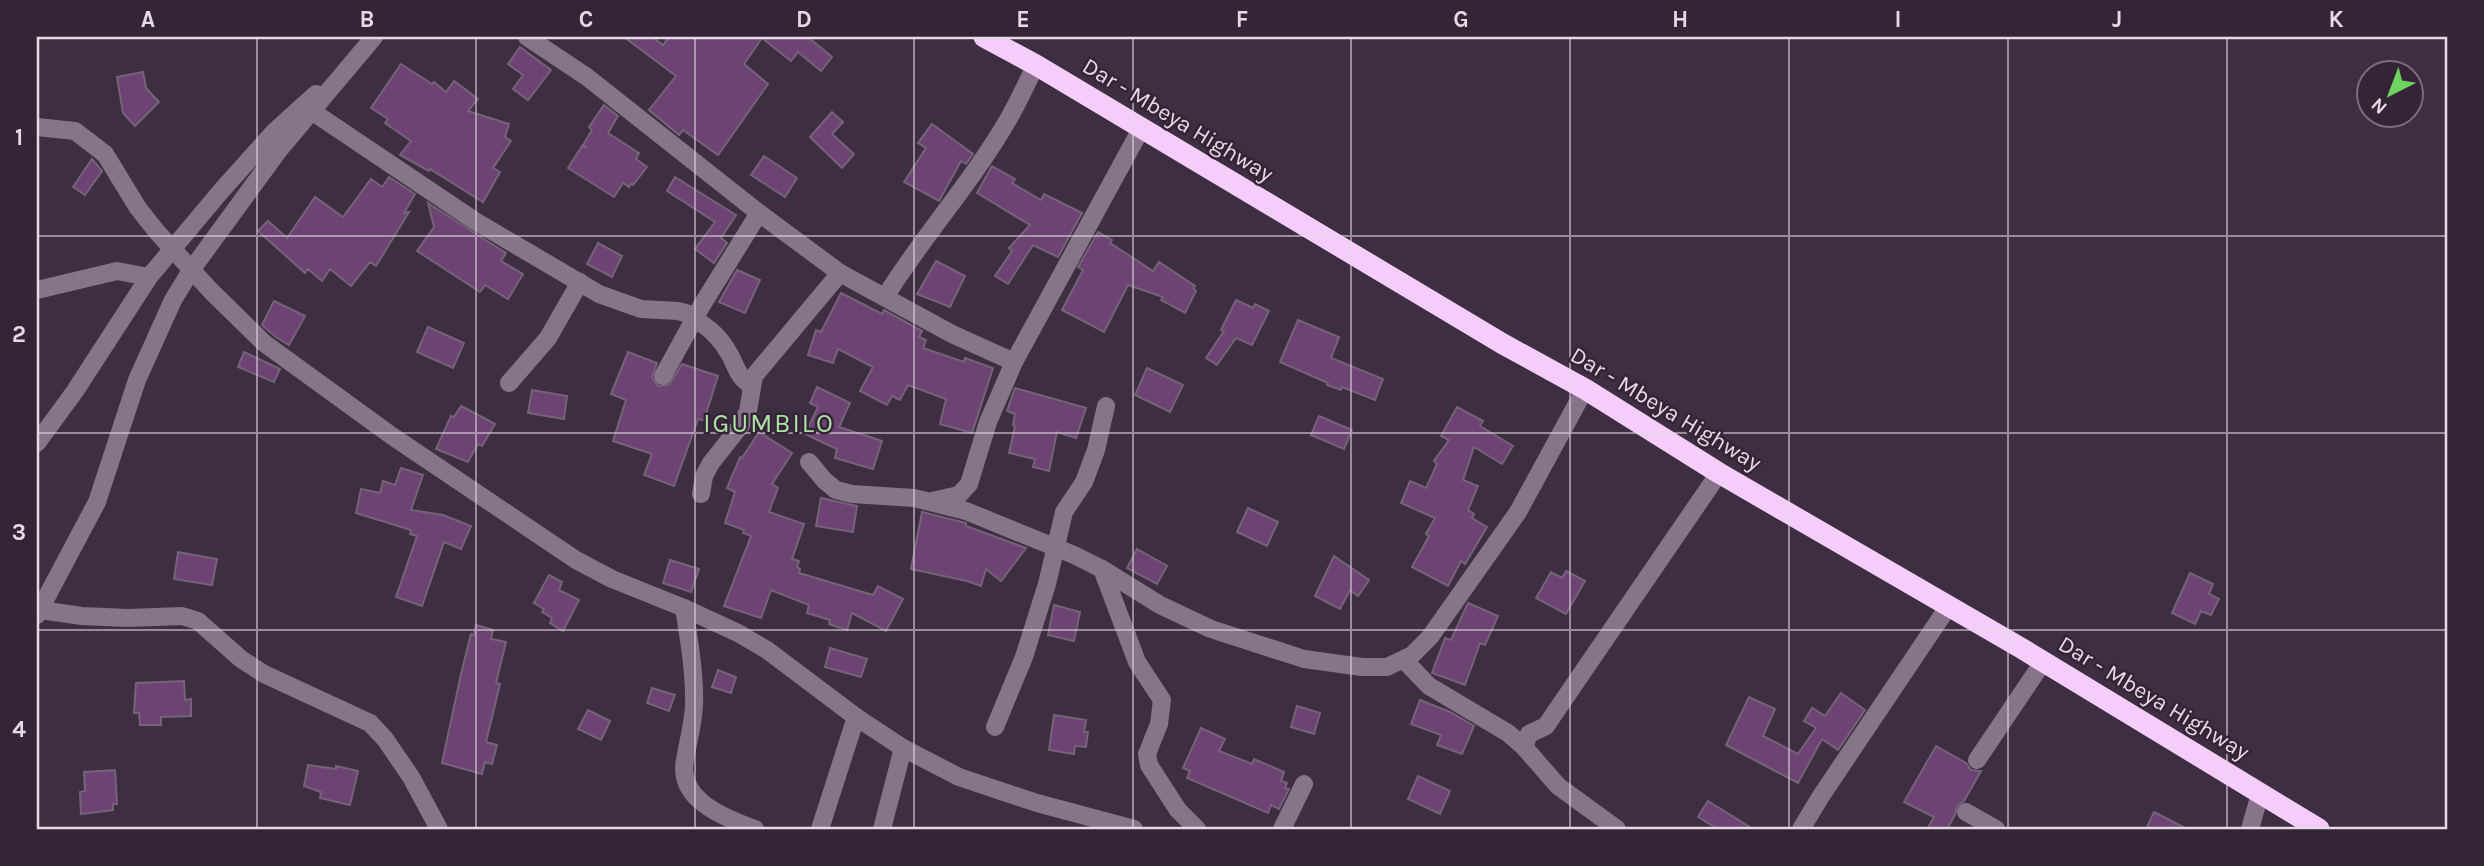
<svg xmlns="http://www.w3.org/2000/svg" width="2484" height="866" viewBox="0 0 2484 866" font-family="Karla,sans-serif">
<style>
.building{fill:#6c4373;stroke:#756378;stroke-width:2}
.lines{fill:none;stroke-linecap:round;stroke-linejoin:round}
.minor{stroke:#87738a;stroke-width:18}
.highway{stroke:#f4cdfa;stroke-width:21}
.grid{fill:none;stroke:#e5dae6;stroke-width:2;stroke-opacity:0.55}
.labels{text-anchor:middle;dominant-baseline:central;stroke-width:5;stroke-linejoin:round;paint-order:stroke}
.street-label{font-size:23px;fill:#e5dae6;stroke:#342436}
.quarter-label{font-size:26px;letter-spacing:2px;fill:#ace2a5;stroke:#342436}
.neatline{fill:none;stroke:#e5dae6;stroke-width:2.5}
.grid-label{font-size:23px;text-anchor:middle;font-weight:bold;fill:#e5dae6}
</style>
<rect width="100%" height="100%" fill="#3e2e41"/>
<g class="building">
<path d="M624,37H652L663,45L669,37H810L809,38L832,57L821,71L798,52L791,61L762,38L744,64L768,84L718,155L683,130L679,135L649,110L676,76Z"/>
<path d="M520,47L551,70L528,100L513,89L523,75L508,64Z"/>
<path d="M401,64L432,84L434,82L446,92L454,81L478,99L468,111L509,124L505,137L511,141L493,168L500,172L483,202L430,169L429,171L400,155L411,141L385,123L388,119L371,108Z"/>
<path d="M143,72L146,88L159,102L135,126L123,113L117,77Z"/>
<path d="M604,105L618,116L608,133L639,153L636,159L647,167L633,185L631,184L629,187L623,183L614,197L568,168L582,146L586,148L583,145L592,130L589,127Z"/>
<path d="M832,112L843,122L832,134L854,154L842,168L810,137Z"/>
<path d="M932,124L973,154L966,164L961,161L939,201L904,182L926,148L918,143Z"/>
<path d="M764,156L797,178L785,197L751,175Z"/>
<path d="M92,159L102,171L85,195L73,187Z"/>
<path d="M992,166L1015,179L1012,183L1041,200L1044,194L1082,213L1058,257L1033,245L1008,284L995,276L1012,251L1009,248L1030,225L977,193Z"/>
<path d="M389,177L415,194L404,213L409,212L376,266L370,262L351,286L330,269L322,281L308,269L305,273L258,231L268,221L287,238L315,197L343,217L371,179L382,187Z"/>
<path d="M675,177L736,215L721,238L727,243L714,263L695,249L715,222L667,191Z"/>
<path d="M428,203L506,253L501,261L523,274L508,299L485,285L480,292L417,251L434,227Z"/>
<path d="M1098,232L1112,240L1110,243L1153,271L1159,262L1195,286L1193,288L1196,291L1185,313L1161,300L1163,297L1128,285L1104,332L1062,310L1083,270L1078,267Z"/>
<path d="M598,243L622,256L612,277L587,264Z"/>
<path d="M936,261L965,276L950,307L917,294Z"/>
<path d="M737,270L760,280L745,313L719,302Z"/>
<path d="M841,293L882,314L884,310L922,331L919,337L926,340L923,348L964,362L965,358L993,368L972,433L940,424L946,399L908,385L900,400L892,396L887,405L860,391L873,367L838,349L833,363L808,355L816,330L821,332Z"/>
<path d="M1236,300L1253,308L1255,304L1269,311L1252,345L1236,338L1217,365L1206,358L1224,331L1221,330Z"/>
<path d="M274,301L305,316L289,345L276,337L262,325Z"/>
<path d="M1298,320L1339,337L1331,358L1383,379L1375,400L1342,387L1341,390L1327,385L1328,383L1280,362Z"/>
<path d="M428,327L464,343L453,368L417,352Z"/>
<path d="M244,352L280,369L274,382L238,367Z"/>
<path d="M628,352L657,363L652,377L658,386L669,385L682,364L718,376L704,420L698,419L674,486L644,475L652,454L613,441L626,400L611,394Z"/>
<path d="M1147,368L1183,385L1170,412L1135,395Z"/>
<path d="M817,387L850,403L839,427L882,441L873,469L835,458L837,449L805,434L818,407L810,403Z"/>
<path d="M1015,388L1086,408L1076,438L1057,432L1049,471L1033,467L1035,459L1009,453L1015,426L1013,425L1015,414L1007,411Z"/>
<path d="M532,390L567,396L564,419L528,413Z"/>
<path d="M461,406L495,424L482,446L478,444L468,462L436,449L451,416L454,417Z"/>
<path d="M1457,407L1483,421L1480,426L1513,446L1502,464L1474,447L1463,480L1478,486L1468,510L1474,514L1472,518L1487,527L1465,564L1461,561L1448,586L1412,567L1429,536L1426,534L1435,518L1401,503L1410,481L1426,488L1437,464L1434,461L1449,440L1441,436Z"/>
<path d="M1319,416L1352,430L1344,449L1311,435Z"/>
<path d="M759,432L792,453L772,484L778,488L769,512L804,524L792,559L799,561L797,567L800,569L799,573L873,595L878,586L903,599L886,631L852,613L847,630L829,624L830,620L807,613L809,605L771,590L761,618L724,606L751,536L743,533L744,530L725,523L735,492L727,488L740,457L742,458Z"/>
<path d="M401,468L423,475L411,510L443,515L471,526L461,549L444,542L422,606L396,597L417,536L410,534L411,530L356,513L361,489L380,493L383,481L395,485Z"/>
<path d="M821,498L857,506L853,532L816,526Z"/>
<path d="M1248,508L1278,522L1267,546L1237,532Z"/>
<path d="M922,512L966,523V526L1026,548L1001,581L986,569L981,586L967,581L911,569Z"/>
<path d="M1137,549L1167,566L1157,584L1127,568Z"/>
<path d="M178,552L217,559L212,585L174,579Z"/>
<path d="M1334,556L1369,580L1358,596L1350,590L1340,609L1315,596Z"/>
<path d="M670,560L699,569L691,592L663,583Z"/>
<path d="M1566,571L1585,581L1566,614L1536,598L1551,572L1562,578Z"/>
<path d="M2190,573L2213,584L2209,594L2219,599L2211,615L2201,611L2195,624L2172,613Z"/>
<path d="M549,575L562,582L559,590L579,600L563,631L550,623L552,618L542,612L544,609L534,603Z"/>
<path d="M1468,603L1498,616L1485,645L1480,643L1465,685L1432,673L1445,638L1451,640Z"/>
<path d="M1054,605L1080,612L1074,641L1048,635Z"/>
<path d="M476,625L493,630L491,639L506,642L496,683L500,684L486,742L497,745L492,764L485,762L482,774L442,763L461,674L471,634L474,635Z"/>
<path d="M830,648L867,659L861,677L825,667Z"/>
<path d="M718,670L736,677L731,693L712,687Z"/>
<path d="M184,681L185,700L191,699V716L161,717V725H140L139,713H134L136,683Z"/>
<path d="M652,688L675,695L669,711L647,703Z"/>
<path d="M1841,693L1865,710L1838,750L1822,739L1798,783L1726,745L1749,697L1775,709L1763,736L1798,754L1816,728L1804,721L1812,708L1825,716Z"/>
<path d="M1420,700L1450,712L1474,726L1462,754L1437,745L1441,735L1411,724Z"/>
<path d="M1297,706L1320,713L1314,734L1291,727Z"/>
<path d="M588,710L610,721L601,740L578,729Z"/>
<path d="M1054,715L1086,720L1084,732H1088L1086,747L1075,746L1074,754L1049,750Z"/>
<path d="M1201,728L1225,739L1219,751L1252,764L1254,759L1284,772L1281,781L1287,783L1285,788L1289,789L1279,809L1271,805L1268,813L1187,778L1190,771L1183,768Z"/>
<path d="M1936,746L1966,763L1971,770L1981,771L1964,801L1957,806L1955,815L1947,829H1927L1934,817L1904,802Z"/>
<path d="M308,765L336,769V766L358,771L350,805L320,798L321,792L304,786Z"/>
<path d="M115,770L117,804H113V810L81,814L80,792L85,791L84,772Z"/>
<path d="M1418,776L1450,791L1440,814L1408,799Z"/>
<path d="M1708,801L1753,829H1718L1698,817Z"/>
<path d="M2154,812L2187,829H2146Z"/>
</g>
<g class="lines">
<g class="minor">
<path d="M527,37L587,77L759,213L840,273L952,334L1014,362"/>
<path d="M313,112L475,221L599,294L641,309L678,311L696,316"/>
<path d="M37,127L75,131L105,154L138,208L157,232L211,291L264,343L392,436L576,560L612,579L684,608L738,633L767,650L856,717L903,748L959,777L1037,803L1134,829"/>
<path d="M37,290L117,271L149,277"/>
<path d="M885,297C923,236 973,181 1009,118C1019,101 1027,82 1036,65"/>
<path d="M694,320C709,326 722,340 730,355C737,368 738,378 752,386"/>
<path d="M663,376L702,305L759,213"/>
<path d="M509,383L548,338L580,282"/>
<path d="M37,443L75,391L149,277L221,191L274,132L316,94"/>
<path d="M809,462L825,481L836,490L852,494L914,498L966,511L1074,555L1102,569L1160,605L1211,629L1304,659L1362,667H1387L1412,655L1430,637L1518,512L1585,389"/>
<path d="M701,494L704,476L711,463L741,425L748,411L754,376L840,273"/>
<path d="M932,501L959,495L969,484L988,422L1014,362L1141,129"/>
<path d="M1102,569L1137,662L1162,700L1159,724L1147,754L1149,765L1178,810L1197,829"/>
<path d="M684,608C689,640 695,674 694,706C693,725 688,741 685,760C677,800 725,818 755,829"/>
<path d="M40,610L82,616L128,618L182,616L198,621L241,659L264,674L370,723L385,739L411,777L439,829"/>
<path d="M37,615L97,502L137,380L173,300L192,269L279,150L374,37"/>
<path d="M1404,660L1429,686L1508,733L1524,747L1558,786L1617,829"/>
<path d="M995,727L1024,657L1047,584L1064,512L1084,482L1096,450L1106,406"/>
<path d="M1524,747L1529,734L1546,726L1554,714L1719,473"/>
<path d="M1977,760L2043,662"/>
<path d="M1966,812L1996,829"/>
<path d="M820,829L856,717"/>
<path d="M882,829L903,748"/>
<path d="M1282,829L1304,784"/>
<path d="M1801,829L1821,796L1948,607"/>
<path d="M2250,829L2260,794"/>
</g>
<path class="highway" d="M984,37L1036,65L1503,344L1585,389L1719,473L2021,648L2319,829"/>
</g>
<path class="grid" d="M257,37V829M476,37V829M695,37V829M914,37V829M1133,37V829M1351,37V829M1570,37V829M1789,37V829M2008,37V829M2227,37V829M37,236H2447M37,433H2447M37,630H2447"/>
<g class="labels">
<g class="street-label">
<text transform="translate(1178 120) rotate(31)">Dar - Mbeya Highway</text>
<text transform="translate(1666 409) rotate(31)">Dar - Mbeya Highway</text>
<text transform="translate(2154 698) rotate(31)">Dar - Mbeya Highway</text>
</g>
<g class="quarter-label">
<text x="769" y="423">IGUMBILO</text>
</g>
</g>
<rect width="2484" height="866" fill="none" stroke="#342436" stroke-width="77"/>
<g transform="translate(2390 94) rotate(222)"><circle r="33" fill="#342436" stroke="#7b6d7c" stroke-width="2"/>
<path d="M0-5L12 26L0 18L-12 26Z" fill="#6ed361"/>
<text y="-10" font-size="19" font-weight="bold" text-anchor="middle" fill="#e5dae6">N</text>
</g>
<rect x="38" y="38" width="2408" height="790" class="neatline"/>
<g class="grid-label">
<text x="148" y="27">A</text>
<text x="367" y="27">B</text>
<text x="586" y="27">C</text>
<text x="804" y="27">D</text>
<text x="1023" y="27">E</text>
<text x="1242" y="27">F</text>
<text x="1461" y="27">G</text>
<text x="1680" y="27">H</text>
<text x="1898" y="27">I</text>
<text x="2117" y="27">J</text>
<text x="2336" y="27">K</text>
<text x="19" y="145">1</text>
<text x="19" y="342">2</text>
<text x="19" y="540">3</text>
<text x="19" y="737">4</text>
</g>
</svg>
